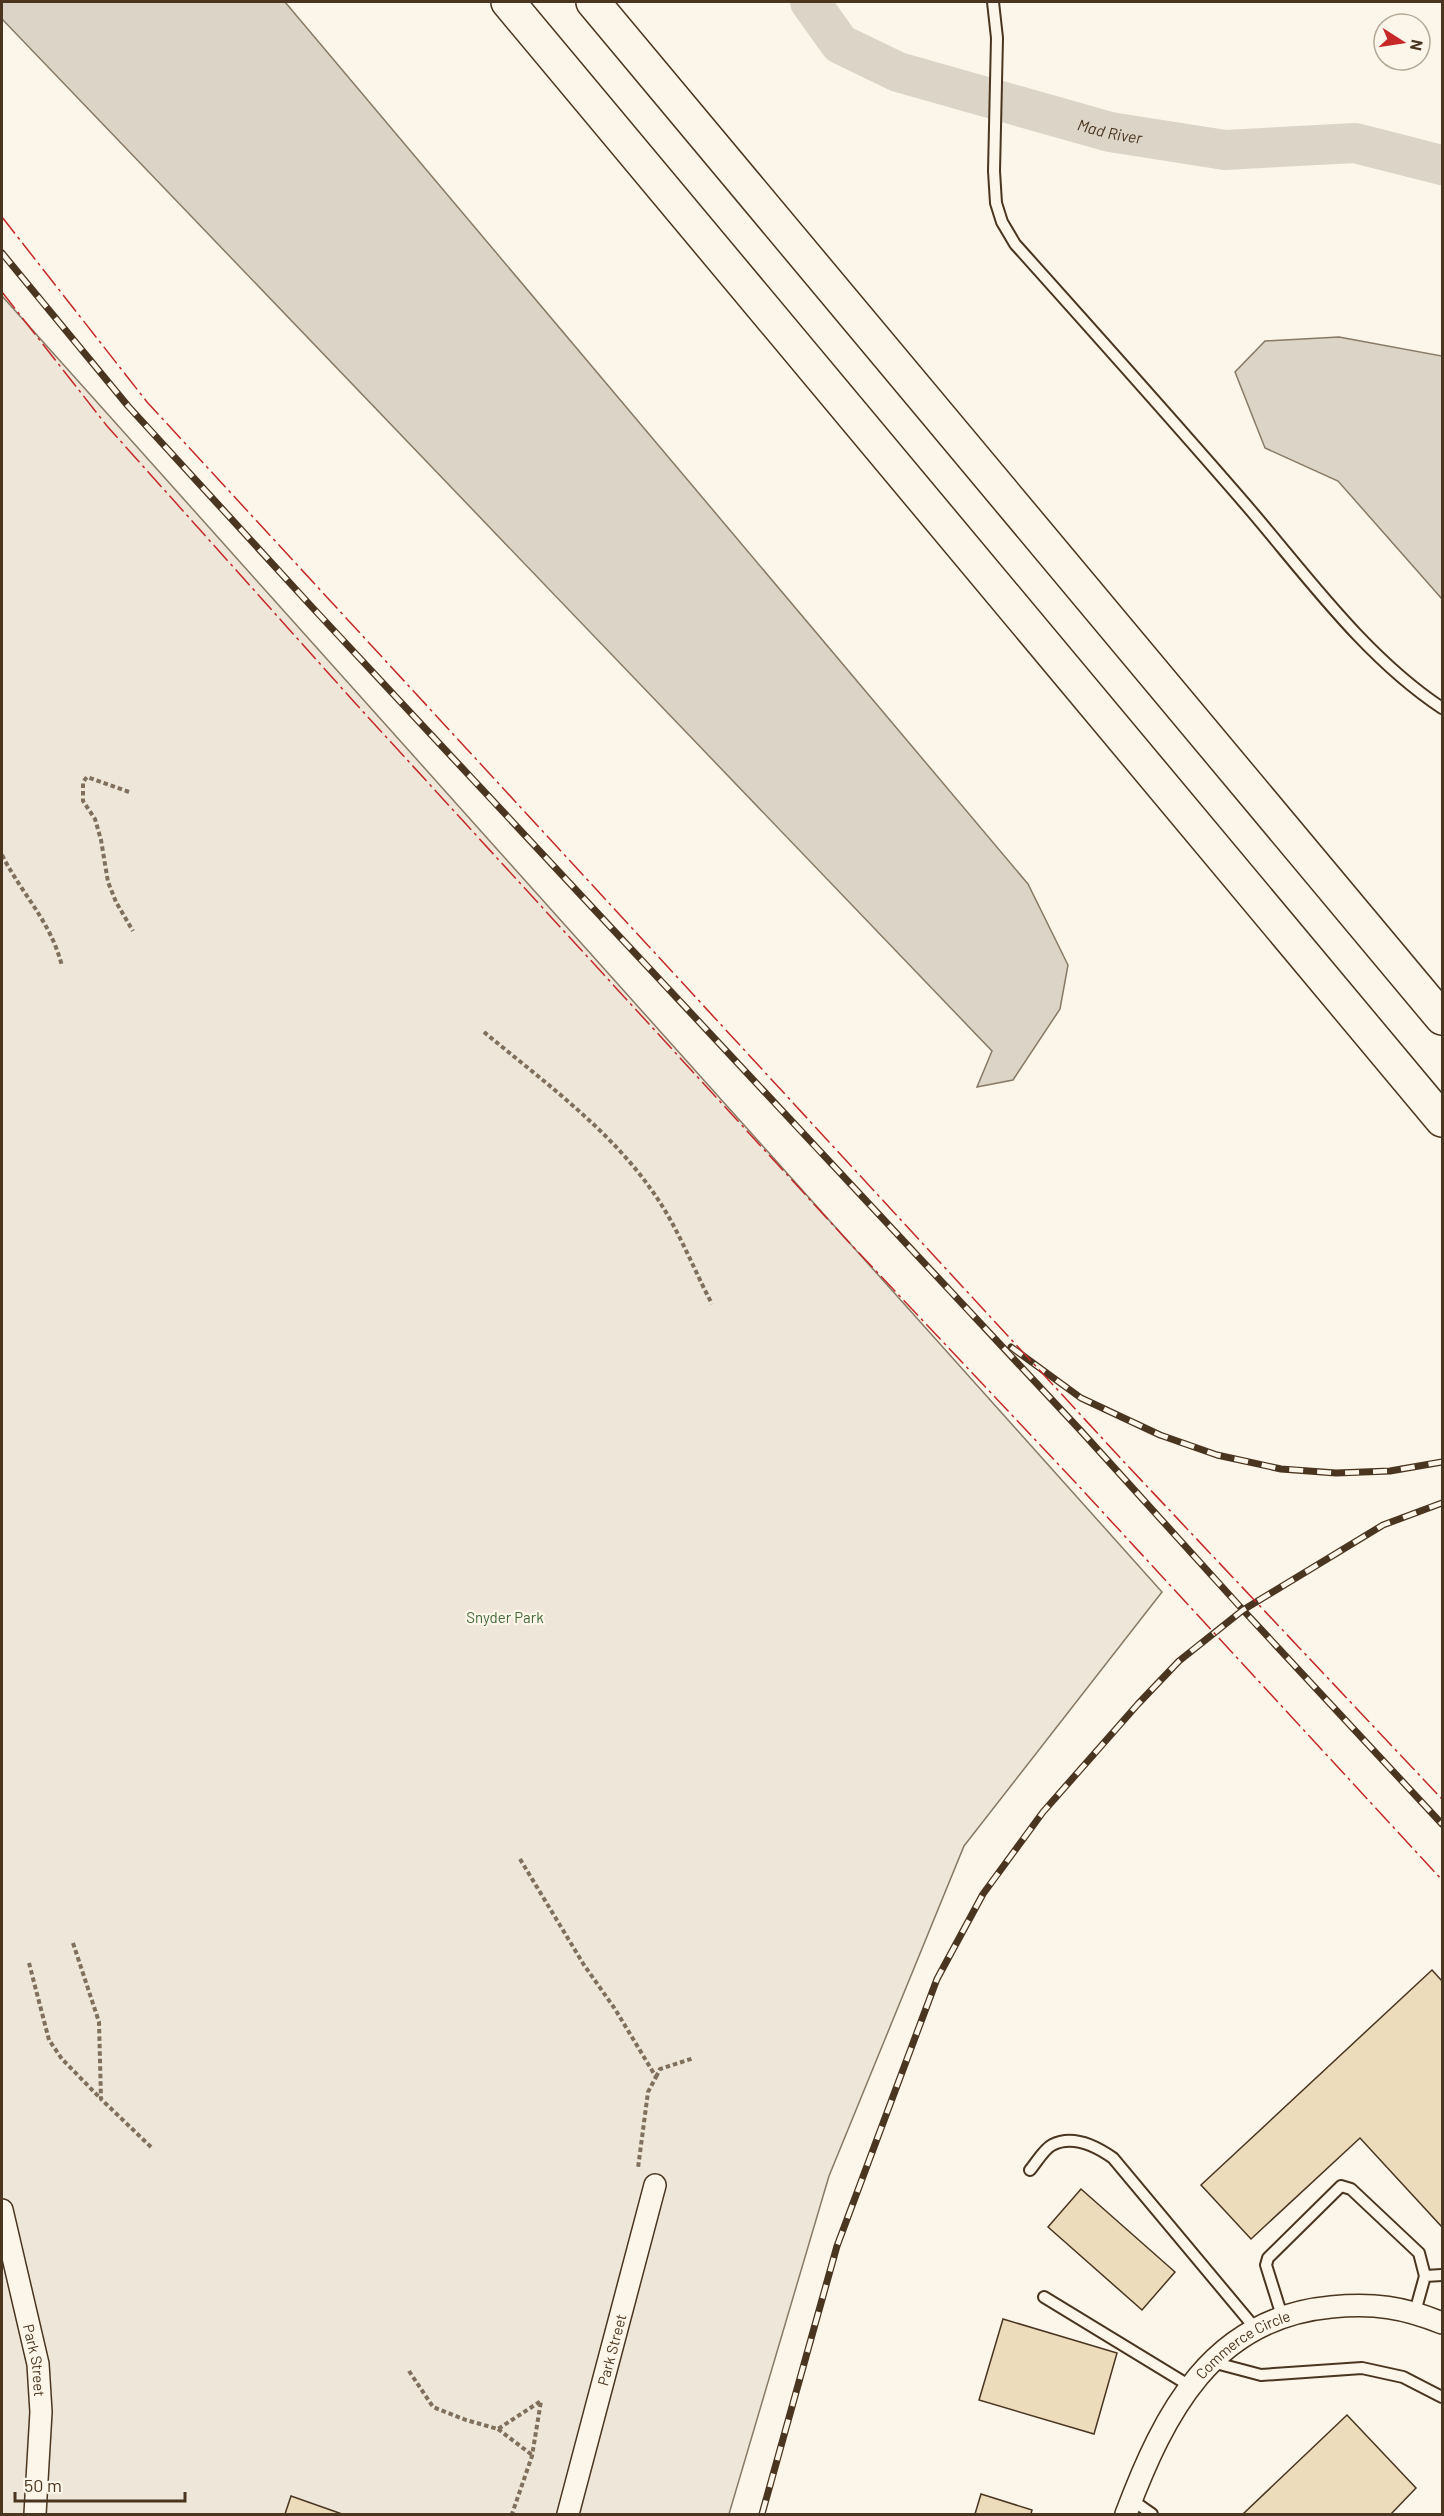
<svg xmlns="http://www.w3.org/2000/svg" width="1444" height="2516" viewBox="0 0 1444 2516" font-family="Barlow,sans-serif">
<style>
.green{fill:#ede6d9;stroke:#887966;stroke-width:1.5}
.water{fill:#dcd4c6;stroke:#887966;stroke-width:1.5}
.lines{fill:none;stroke-linecap:round;stroke-linejoin:round}
.river{stroke:#dcd4c6;stroke-width:40}
.building{fill:#ecdcbc;stroke:#4a3520;stroke-width:1.5}
.service-casing{stroke:#4a3520;stroke-width:14}
.minor-casing{stroke:#4a3520;stroke-width:24}
.motorway-casing{stroke:#4a3520;stroke-width:36}
.path{stroke:#7f6f5c;stroke-width:4;stroke-dasharray:4.5 3;stroke-linecap:butt}
.service{stroke:#fbf6e9;stroke-width:10}
.minor{stroke:#fbf6e9;stroke-width:21}
.motorway{stroke:#fbf6e9;stroke-width:33}
.rail-casing{stroke:#4a3520;stroke-width:7}
.rail{stroke:#fbf6e9;stroke-width:4.5;stroke-dasharray:14;stroke-linecap:butt}
.power{stroke:#c62828;stroke-width:1.5;stroke-dasharray:21 4.5 3 4.5;stroke-linecap:butt}
.labels{text-anchor:middle;dominant-baseline:central;stroke-width:4.5;stroke-linejoin:round;paint-order:stroke}
.park-label{font-size:15px;fill:#436837;stroke:#fbf6e9}
.street-label{font-size:15px;fill:#4a3520;stroke:#fbf6e9}
.water-label{font-size:16px;font-style:italic;fill:#4a3520;stroke:#fbf6e9}
</style>
<rect width="100%" height="100%" fill="#fbf6e9"/>
<path class="green" d="M2,296L1162,1592L964,1846L829,2176L729,2514H2Z"/>
<g class="water">
<path d="M2,2H285L1028,884L1068,965L1060,1009L1013,1080L977,1087L992,1051L2,19Z"/>
<path d="M1339,337L1442,356V599L1338,481L1265,448L1235,372L1265,341Z"/>
</g>
<g class="lines">
<path class="river" id="s1" d="M810,2L840,44L898,72L1110,132L1225,150L1355,143L1442,165"/>
</g>
<g class="building">
<path d="M1432,1970L1442,1981V2227L1360,2138L1251,2239L1201,2185Z"/>
<path d="M1081,2189L1175,2272L1142,2310L1048,2227Z"/>
<path d="M1003,2319L1117,2353L1094,2434L979,2400Z"/>
<path d="M1347,2415L1416,2488L1391,2514H1243Z"/>
<path d="M981,2494L1032,2510L1031,2514H975Z"/>
<path d="M291,2496L342,2514H285Z"/>
</g>
<g class="lines">
<g class="service-casing">
<g id="service">
<path d="M993,2L997,38L994,171L996,203L1002,222L1015,244C1093,331 1171,418 1247,506C1307,576 1365,657 1442,708"/>
<path d="M1030,2170C1036,2163 1044,2149 1052,2145C1073,2134 1096,2146 1113,2158L1255,2328"/>
<path d="M1044,2297L1190,2386"/>
<path d="M1415,2312L1425,2276L1442,2275"/>
<path d="M1282,2316L1266,2265L1268,2258L1341,2186L1351,2189L1419,2253L1425,2276"/>
<path d="M1212,2362L1261,2375L1362,2368L1403,2377L1442,2397"/>
<path d="M1132,2500L1152,2514"/>
</g>
</g>
<g class="minor-casing">
<g id="minor">
<path id="s2" d="M2,2210L38,2364L41,2412L35,2514"/>
<path id="s3" d="M568,2514L655,2185"/>
<path id="s4" d="M1126,2514C1164,2413 1212,2318 1331,2307C1374,2303 1403,2307 1442,2323"/>
</g>
</g>
<g class="motorway-casing">
<g id="motorway">
<path d="M508,2L1442,1120"/>
<path d="M593,2L1442,1018"/>
</g>
</g>
<g class="path">
<path d="M129,792L87,777L83,782V801L95,819L101,840L108,882L116,902L133,931"/>
<path d="M2,855C23,896 50,920 62,966"/>
<path d="M484,1032C544,1082 611,1130 655,1195C678,1228 693,1268 712,1304"/>
<path d="M520,1859L584,1965L615,2009L656,2077L648,2092L638,2168"/>
<path d="M73,1943L99,2022L101,2099L151,2147"/>
<path d="M29,1963L49,2040L62,2059L100,2098"/>
<path d="M656,2077L660,2069L694,2058"/>
<path d="M409,2371L433,2407L466,2420L498,2429L541,2401L532,2456L512,2514"/>
<path d="M498,2429L532,2455"/>
</g>
<use href="#service" class="service"/>
<use href="#minor" class="minor"/>
<use href="#motorway" class="motorway"/>
<g class="rail-casing">
<g id="rail">
<path d="M2,253L128,406L311,606L1081,1431L1243,1610L1442,1824"/>
<path d="M1011,1347L1081,1398L1160,1435L1217,1455L1281,1469L1336,1473L1390,1471L1442,1462"/>
<path d="M762,2514L837,2246L937,1979L983,1894L1043,1812L1138,1704L1179,1661L1243,1610L1383,1525L1442,1503"/>
</g>
</g>
<use href="#rail" class="rail"/>
<g class="power">
<path d="M2,217L147,402L1125,1463L1442,1799"/>
<path d="M2,292L107,426L356,704L845,1238L1075,1482L1442,1880"/>
</g>
</g>
<g class="labels">
<g class="park-label">
<text x="505" y="1617">Snyder Park</text>
</g>
<g class="street-label">
<text stroke="none"><textPath href="#s4" startOffset="212">Commerce Circle</textPath></text>
<text stroke="none"><textPath href="#s3" startOffset="170">Park Street</textPath></text>
<text stroke="none"><textPath href="#s2" startOffset="154">Park Street</textPath></text>
</g>
<g class="water-label">
<text stroke="none"><textPath href="#s1" startOffset="336">Mad River</textPath></text>
</g>
</g>
<rect width="1444" height="2516" fill="none" stroke="#4a3520" stroke-width="6"/>
<g transform="translate(1402 42) rotate(102)"><circle r="28" fill="#fbf6e9" stroke="#b4a999" stroke-width="1.5"/>
<path d="M0-4.5L10 22L0 15L-10 22Z" fill="#c62828"/>
<text y="-9" font-size="16" font-weight="bold" text-anchor="middle" fill="#4a3520">N</text>
</g>
<path d="M15 2492v9h170v-9" fill="none" stroke="#4a3520" stroke-width="3"/>
<text x="24" y="2492" font-size="18" fill="#4a3520" stroke="#fbf6e9" stroke-width="4.5" paint-order="stroke">50 m</text>
</svg>
